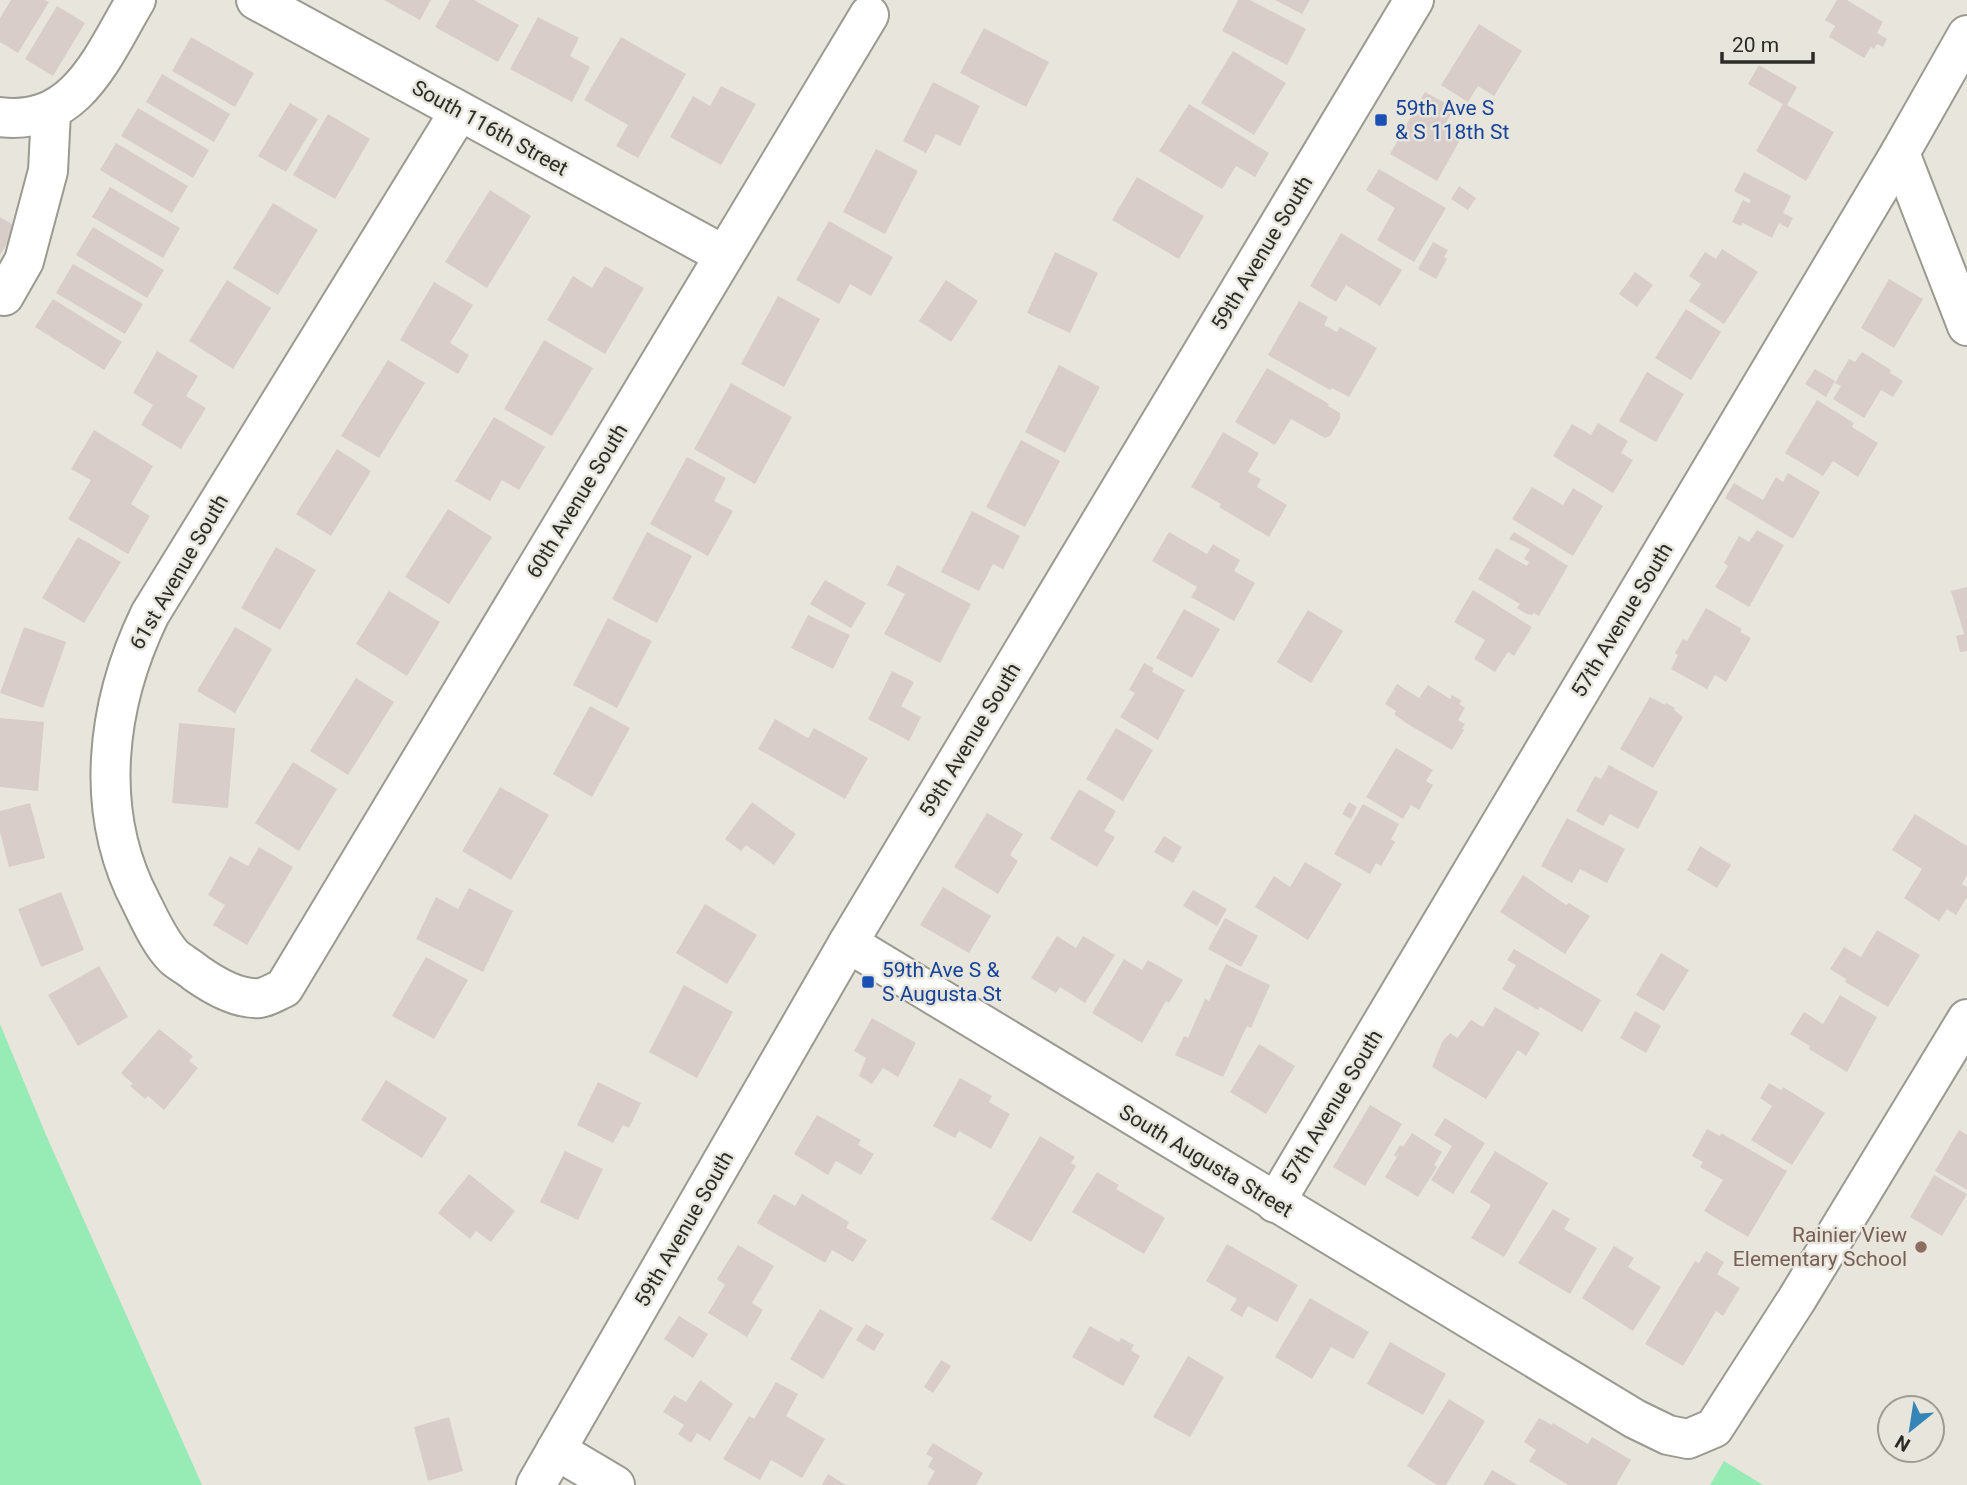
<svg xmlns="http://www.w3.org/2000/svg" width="1967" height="1485" viewBox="0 0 1967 1485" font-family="Roboto,sans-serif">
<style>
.green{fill:#97ebb4}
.building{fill:#d8cdc8}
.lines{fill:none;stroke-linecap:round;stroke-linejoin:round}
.minor-casing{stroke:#9b9a90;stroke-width:42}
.minor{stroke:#fff;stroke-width:38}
.transit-dot{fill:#1a4fb4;stroke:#e8e6dc;stroke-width:2.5}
.education-dot{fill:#8d6e63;stroke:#e8e6dc;stroke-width:2.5}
.labels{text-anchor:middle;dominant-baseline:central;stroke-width:5;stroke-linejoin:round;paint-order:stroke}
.transit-label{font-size:21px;fill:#164399;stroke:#e8e6dc;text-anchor:start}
.street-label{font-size:21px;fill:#2b2b27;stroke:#e8e6dc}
.education-label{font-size:21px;fill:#785e54;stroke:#e8e6dc;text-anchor:end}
</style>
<rect width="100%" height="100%" fill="#e8e6dc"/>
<g class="green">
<path d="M0,1024L46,1135L202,1485H0Z"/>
<path d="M1724,1461L1763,1485H1710Z"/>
</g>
<g class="building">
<path d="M11,0H45L49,2L18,53L0,42V18Z"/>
<path d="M384,0H431L420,20Z"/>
<path d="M450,0H474L519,25L498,62L435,27Z"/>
<path d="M1238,0H1250L1306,29L1287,65L1222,31Z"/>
<path d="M1275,0H1310L1302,14Z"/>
<path d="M1837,0H1847L1883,22L1877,33L1887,39L1883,47L1877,44L1874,49L1871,47L1864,58L1829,37L1835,26L1825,20Z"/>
<path d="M57,6L85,23L53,76L25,59Z"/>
<path d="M538,17L579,38L570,56L590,67L572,102L510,69Z"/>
<path d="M1479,24L1522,51L1494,96L1478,86L1468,102L1441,85Z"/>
<path d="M984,28L1049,62L1026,107L960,73Z"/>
<path d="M191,37L254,73L235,107L172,71Z"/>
<path d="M621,37L686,74L638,158L616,146L628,125L584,100Z"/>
<path d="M1233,51L1286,83L1254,135L1201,103Z"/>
<path d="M1759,65L1797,87L1787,105L1834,132L1806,181L1756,151L1783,104L1748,84Z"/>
<path d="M162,74L230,114L214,142L146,102Z"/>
<path d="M933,82L980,106L960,146L936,134L926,153L903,141Z"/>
<path d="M721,86L756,104L721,165L670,137L693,96L710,106Z"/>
<path d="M1425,92L1454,108L1446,123L1464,133L1437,181L1390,154Z"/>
<path d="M290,103L318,119L286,172L258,156Z"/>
<path d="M1189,104L1269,153L1255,177L1236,166L1222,189L1159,151Z"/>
<path d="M138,108L209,150L193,178L121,136Z"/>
<path d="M328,114L370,139L335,199L293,175Z"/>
<path d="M116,143L188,186L172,213L100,170Z"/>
<path d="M876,149L918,171L885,234L843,212Z"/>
<path d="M1379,169L1446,208L1414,262L1377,240L1395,208L1366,190Z"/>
<path d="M1744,172L1791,196L1783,213L1793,218L1788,228L1779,223L1772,238L1743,223L1741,226L1732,222L1743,200L1749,203L1751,200L1734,191Z"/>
<path d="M1137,177L1204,216L1179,259L1112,220Z"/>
<path d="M1459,186L1476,198L1468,210L1451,199Z"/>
<path d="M110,187L180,228L163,258L92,217Z"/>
<path d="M490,190L531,216L487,288L445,262Z"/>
<path d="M273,203L318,230L278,295L233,268Z"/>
<path d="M0,217L17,227L0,255Z"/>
<path d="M829,221L893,257L871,296L850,284L839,304L796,280Z"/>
<path d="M93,227L164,270L147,298L76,255Z"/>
<path d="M1341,233L1402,270L1380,306L1346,285L1336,302L1310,286Z"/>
<path d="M1433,242L1448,250L1444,257L1447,259L1436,279L1418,269Z"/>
<path d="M1722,249L1758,272L1724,324L1689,301L1701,284L1689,276L1705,252L1716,259Z"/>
<path d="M1055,252L1098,273L1070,333L1027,313Z"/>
<path d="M73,264L143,304L125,334L56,293Z"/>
<path d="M605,266L644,288L605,354L547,320L573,276L592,288Z"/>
<path d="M1635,272L1653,285L1637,307L1619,294Z"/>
<path d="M1889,279L1923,299L1894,348L1861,328Z"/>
<path d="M227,280L271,308L233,369L189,341Z"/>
<path d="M946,280L978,301L951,342L919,321Z"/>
<path d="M434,282L473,305L450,343L469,355L458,374L400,340Z"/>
<path d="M778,296L820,319L784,387L741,364Z"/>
<path d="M53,299L122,342L104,370L35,327Z"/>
<path d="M1299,301L1328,317L1324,325L1337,332L1340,327L1377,348L1349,397L1332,388L1330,390L1268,355Z"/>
<path d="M1686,309L1721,332L1691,380L1655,358Z"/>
<path d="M544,340L593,368L552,436L504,409Z"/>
<path d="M157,351L198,376L186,396L206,408L181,449L141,425L153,405L133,393Z"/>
<path d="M1862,352L1891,370L1890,373L1903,381L1893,397L1881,390L1864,418L1833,399L1841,386L1835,383L1849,359L1855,362Z"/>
<path d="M388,360L425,383L379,458L341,436Z"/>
<path d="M1059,365L1100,387L1065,453L1025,432Z"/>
<path d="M1267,368L1329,404L1328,406L1340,413V419L1330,436L1325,438L1291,419L1275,445L1235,422Z"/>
<path d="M1815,369L1835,381L1826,397L1805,384Z"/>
<path d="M1647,372L1684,394L1656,442L1619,421Z"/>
<path d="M731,383L792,417L755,484L694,449Z"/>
<path d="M1817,400L1854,423L1852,427L1878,443L1858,477L1833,461L1823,476L1785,453Z"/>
<path d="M494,417L545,447L519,490L502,480L490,501L455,481Z"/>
<path d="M1598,423L1628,441L1621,453L1633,460L1613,493L1553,456L1572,424L1591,435Z"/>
<path d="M94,430L153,466L131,504L150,516L128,554L68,519L91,480L71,469Z"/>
<path d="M1223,432L1259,453L1248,472L1261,479L1257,487L1287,505L1269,537L1219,507L1221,504L1191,487Z"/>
<path d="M1021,440L1060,461L1025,527L986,507Z"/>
<path d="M337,449L371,471L331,536L296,514Z"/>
<path d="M687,457L726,478L714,501L733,511L708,556L650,524Z"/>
<path d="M1788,473L1820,492L1793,539L1725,498L1734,483L1763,500L1776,477L1783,482Z"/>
<path d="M1532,487L1563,505L1573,488L1603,506L1573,556L1512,519Z"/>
<path d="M448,509L492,537L449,604L405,577Z"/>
<path d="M972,511L1020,536L1003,569L993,564L979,591L941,572Z"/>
<path d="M1757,530L1784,545L1749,607L1715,587L1728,566L1724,563L1739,536L1749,542Z"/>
<path d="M647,532L692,556L657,623L612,599Z"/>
<path d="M1169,532L1207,554L1213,544L1240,560L1234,571L1255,583L1234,621L1191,597L1197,587L1152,561Z"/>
<path d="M1514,532L1568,566L1539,616L1534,613L1532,615L1527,614L1517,608L1520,604L1478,579L1496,548L1527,566L1529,562L1524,559L1530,549L1509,539Z"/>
<path d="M78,537L121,562L84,623L42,598Z"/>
<path d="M276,547L316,570L280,630L241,608Z"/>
<path d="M897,565L971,604L940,663L884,634L905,594L887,585Z"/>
<path d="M825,580L866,603L851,628L810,604Z"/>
<path d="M1967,587V651L1960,652L1956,636L1964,634L1951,591Z"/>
<path d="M1473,590L1532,627L1514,656L1508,652L1495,672L1474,659L1485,640L1454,622Z"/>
<path d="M389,591L440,622L407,676L356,644Z"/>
<path d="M1706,608L1742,629L1740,632L1751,638L1726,682L1715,675L1707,689L1671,669L1678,655L1675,653L1683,639L1687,641Z"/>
<path d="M1184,609L1220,629L1192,678L1156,658Z"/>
<path d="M1308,610L1343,631L1311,683L1277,662Z"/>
<path d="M808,615L850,635L833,669L791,648Z"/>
<path d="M608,618L652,641L617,708L573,685Z"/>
<path d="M24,627L66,642L43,708L0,693Z"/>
<path d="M235,627L272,649L235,713L197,691Z"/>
<path d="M1144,663L1154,668L1152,672L1185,690L1158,740L1120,717L1135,693L1129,690Z"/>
<path d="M892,671L914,682L901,706L921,717L909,741L868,719Z"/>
<path d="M356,678L394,702L348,775L310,751Z"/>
<path d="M1397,684L1419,698L1428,685L1450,699L1452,695L1462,701L1459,704L1465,708L1458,720L1465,724L1462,729L1464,730L1452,750L1406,723L1394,714L1396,711L1385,704Z"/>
<path d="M1650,697L1665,705L1666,703L1675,708L1674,710L1683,717L1653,768L1620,749Z"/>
<path d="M590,706L630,728L592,797L553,774Z"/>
<path d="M0,718L44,722L38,791L0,787Z"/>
<path d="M775,719L808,738L814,728L868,758L845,799L758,749Z"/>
<path d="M179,723L235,728L228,808L172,803Z"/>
<path d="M1116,728L1153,750L1123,801L1086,779Z"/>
<path d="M1396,748L1433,770L1426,781L1433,785L1419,810L1411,805L1403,819L1366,797Z"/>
<path d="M293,762L337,789L299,851L255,823Z"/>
<path d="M1609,765L1658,792L1638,829L1610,814L1603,826L1576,811L1595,776L1601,779Z"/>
<path d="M500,787L549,815L511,880L462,851Z"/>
<path d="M1079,789L1116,811L1104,831L1115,837L1097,867L1050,839Z"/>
<path d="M752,802L796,834L774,865L746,845L741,851L725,839Z"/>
<path d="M1349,802L1357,807L1351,819L1342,814Z"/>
<path d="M30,803L45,858L9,867L0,832V811Z"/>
<path d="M1363,804L1399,824L1391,839L1395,842L1381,866L1376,863L1370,874L1334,854Z"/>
<path d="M987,813L1023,834L1010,855L1018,861L998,894L954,867Z"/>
<path d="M1915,814L1967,846V875L1962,884L1967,887V897L1956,915L1947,909L1939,921L1904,898L1922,869L1892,850Z"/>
<path d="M1567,818L1625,849L1607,883L1580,869L1572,883L1541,866Z"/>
<path d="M1164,836L1182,847L1173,863L1154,852Z"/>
<path d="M1700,846L1731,865L1717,888L1687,870Z"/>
<path d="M259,847L293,867L247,945L213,925L225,905L208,895L230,856L248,866Z"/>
<path d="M1305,862L1342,884L1308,940L1255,907L1274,876L1290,887Z"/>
<path d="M1523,875L1566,905L1569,903L1590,916L1565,954L1500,912Z"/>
<path d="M943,887L991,916L969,953L920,925Z"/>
<path d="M469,888L513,911L483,972L416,939L436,897L458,909Z"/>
<path d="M1193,890L1227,909L1217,926L1183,906Z"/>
<path d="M61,892L84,950L41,967L18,909Z"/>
<path d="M705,904L757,935L727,984L676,953Z"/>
<path d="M1225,918L1258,936L1241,967L1208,949Z"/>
<path d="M1877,930L1920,955L1888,1007L1845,982L1846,979L1830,969L1844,947L1861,957Z"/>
<path d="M1057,936L1076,948L1083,936L1115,955L1085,1003L1060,987L1056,993L1031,978Z"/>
<path d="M1514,949L1601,1000L1582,1032L1540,1007L1538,1010L1502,989L1516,965L1507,960Z"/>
<path d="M1661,953L1689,970L1664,1011L1636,995Z"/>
<path d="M426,957L468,980L434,1039L392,1016Z"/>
<path d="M1124,959L1142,970L1148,960L1183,980L1169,1003L1166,1001L1142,1043L1092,1013Z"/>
<path d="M1226,964L1270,985L1251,1028L1247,1026L1223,1077L1175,1055L1184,1036L1188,1038L1205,999L1209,1001Z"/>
<path d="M99,966L128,1017L78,1046L48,995Z"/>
<path d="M684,985L733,1012L697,1078L649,1052Z"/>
<path d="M1840,995L1877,1017L1847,1072L1809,1049L1810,1046L1790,1034L1804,1012L1823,1024Z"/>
<path d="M1495,1007L1540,1033L1526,1056L1518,1050L1486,1099L1432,1067L1442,1042L1450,1033L1457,1038L1471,1020L1483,1027Z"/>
<path d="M1635,1011L1661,1026L1646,1053L1620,1038Z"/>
<path d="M872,1018L916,1043L898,1077L883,1068L872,1084L859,1076L866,1058L854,1051Z"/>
<path d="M159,1029L193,1056L189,1061L198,1068L164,1110L148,1096L145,1099L130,1086L133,1084L121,1073Z"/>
<path d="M1259,1044L1295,1066L1266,1114L1230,1092Z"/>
<path d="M960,1078L992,1096L989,1102L1010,1114L991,1149L959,1131L955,1138L933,1126Z"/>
<path d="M386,1080L447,1118L422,1158L361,1120Z"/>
<path d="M598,1082L641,1103L629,1128L623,1125L613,1143L577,1125Z"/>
<path d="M1769,1083L1781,1090L1783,1087L1825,1113L1792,1165L1751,1140L1772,1106L1760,1098Z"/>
<path d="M1370,1105L1402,1124L1365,1186L1333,1167Z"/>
<path d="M817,1115L861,1140L858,1145L874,1154L861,1175L836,1161L828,1175L794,1154Z"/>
<path d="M1445,1118L1485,1143L1453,1194L1431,1180L1452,1146L1434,1135Z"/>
<path d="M1707,1129L1720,1136L1721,1133L1787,1171L1748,1237L1704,1211L1723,1180L1700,1167L1703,1162L1692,1156Z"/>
<path d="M1959,1130L1967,1135V1190L1935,1171Z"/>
<path d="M1412,1133L1442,1152L1434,1165L1437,1167L1418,1197L1385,1177L1397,1157L1394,1155L1400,1145L1403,1147Z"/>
<path d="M1040,1136L1075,1157L1071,1163L1076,1166L1031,1242L991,1219Z"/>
<path d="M565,1151L603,1169L578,1220L540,1202Z"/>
<path d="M1495,1151L1548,1183L1504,1257L1471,1238L1491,1205L1470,1192Z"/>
<path d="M1097,1172L1119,1185L1116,1189L1165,1218L1144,1254L1072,1212Z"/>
<path d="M469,1174L515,1211L491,1242L476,1231L470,1239L438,1213Z"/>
<path d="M1934,1175L1967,1194L1942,1236L1910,1217Z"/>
<path d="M774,1194L795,1206L802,1194L849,1222L846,1228L867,1240L853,1262L832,1250L825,1263L757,1223Z"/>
<path d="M1553,1209L1570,1219L1564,1229L1597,1248L1570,1294L1518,1263Z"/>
<path d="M1227,1244L1298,1285L1277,1322L1248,1306L1242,1317L1230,1310L1237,1299L1206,1281Z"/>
<path d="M738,1245L774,1266L752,1303L763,1310L747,1337L708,1313L725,1285L717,1279Z"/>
<path d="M1614,1246L1634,1258L1628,1267L1661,1287L1633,1331L1582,1298Z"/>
<path d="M1706,1251L1724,1262L1717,1274L1740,1288L1723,1316L1716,1311L1683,1366L1645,1344L1695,1261L1699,1263Z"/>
<path d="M1310,1298L1369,1332L1353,1359L1331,1347L1312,1379L1275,1357Z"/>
<path d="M820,1309L853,1328L823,1379L790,1359Z"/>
<path d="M679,1316L708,1334L693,1358L664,1339Z"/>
<path d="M866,1324L884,1334L874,1351L856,1340Z"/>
<path d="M1090,1326L1119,1342L1121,1338L1134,1345L1131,1350L1140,1356L1123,1386L1072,1357Z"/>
<path d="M1390,1342L1446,1374L1423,1415L1367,1384Z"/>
<path d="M1188,1356L1224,1377L1190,1437L1153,1417Z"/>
<path d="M941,1360L951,1366L933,1393L924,1387Z"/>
<path d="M700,1380L733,1404L710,1441L697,1433L691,1443L678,1434L684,1425L663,1412L674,1395L686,1402Z"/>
<path d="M776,1382L798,1394L786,1416L825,1439L802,1478L771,1460L760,1480L723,1459L749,1416L754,1419Z"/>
<path d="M1449,1399L1485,1421L1446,1485H1437L1407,1466Z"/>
<path d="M449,1417L463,1471L428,1481L414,1427Z"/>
<path d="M1539,1418L1552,1425L1553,1423L1588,1444L1592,1437L1631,1460L1616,1485H1568L1529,1461L1536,1450L1524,1442Z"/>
<path d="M933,1443L983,1473L976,1485H927L935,1471L928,1467L933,1458L926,1454Z"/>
<path d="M1492,1470L1518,1485H1483Z"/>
<path d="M828,1474L846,1485H822Z"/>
</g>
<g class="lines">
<g class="minor-casing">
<g id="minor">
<path d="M256,0L724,255"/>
<path d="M459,112L150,614C106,705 93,811 141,902C150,920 160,943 174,957C181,963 189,967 196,973C213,985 238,1000 260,998C267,997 277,991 284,988L869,15"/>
<path d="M0,117C77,127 103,55 136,0"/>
<path d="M1900,153L1967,326"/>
<path d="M4,296L24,261L48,171L51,112"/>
<path d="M848,943L1635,1419L1668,1435L1688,1439L1714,1428L1797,1299L1967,1019"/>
<path d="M1275,1203L1900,153L1967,35"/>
<path d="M556,1450L615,1485"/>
<path d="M536,1485L848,943L1414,0"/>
</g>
</g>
<use href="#minor" class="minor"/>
</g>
<g class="transit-dot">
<rect x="1374" y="113" width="14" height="14" rx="3.5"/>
<rect x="861" y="975" width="14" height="14" rx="3.5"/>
</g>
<circle class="education-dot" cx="1921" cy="1247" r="7"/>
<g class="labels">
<g class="transit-label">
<text x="1395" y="108">59th Ave S<tspan x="1395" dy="24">&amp; S 118th St</tspan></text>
<text x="882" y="970">59th Ave S &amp;<tspan x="882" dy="24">S Augusta St</tspan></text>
</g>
<g class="street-label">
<text transform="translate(490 128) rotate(29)">South 116th Street</text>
<text transform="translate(1262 253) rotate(-59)">59th Avenue South</text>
<text transform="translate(577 501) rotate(-59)">60th Avenue South</text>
<text transform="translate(179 572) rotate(-60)">61st Avenue South</text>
<text transform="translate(1622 620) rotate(-59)">57th Avenue South</text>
<text transform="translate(970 740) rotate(-59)">59th Avenue South</text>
<text transform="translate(1332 1107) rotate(-59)">57th Avenue South</text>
<text transform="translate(1206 1161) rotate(31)">South Augusta Street</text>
<text transform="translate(684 1229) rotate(-60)">59th Avenue South</text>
</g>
<g class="education-label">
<text x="1907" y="1235">Rainier View<tspan x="1907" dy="24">Elementary School</tspan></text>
</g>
</g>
<g transform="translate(1911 1429) rotate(210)"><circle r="33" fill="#e8e6dc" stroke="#9c9b94" stroke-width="2"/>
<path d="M0-5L12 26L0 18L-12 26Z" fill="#3585b6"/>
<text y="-10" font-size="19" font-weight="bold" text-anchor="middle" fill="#2b2b27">N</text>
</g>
<path d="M1722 52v10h91v-10" fill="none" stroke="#2b2b27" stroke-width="3.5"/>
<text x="1732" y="52" font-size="21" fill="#2b2b27" stroke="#e8e6dc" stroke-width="5" paint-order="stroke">20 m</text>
</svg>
